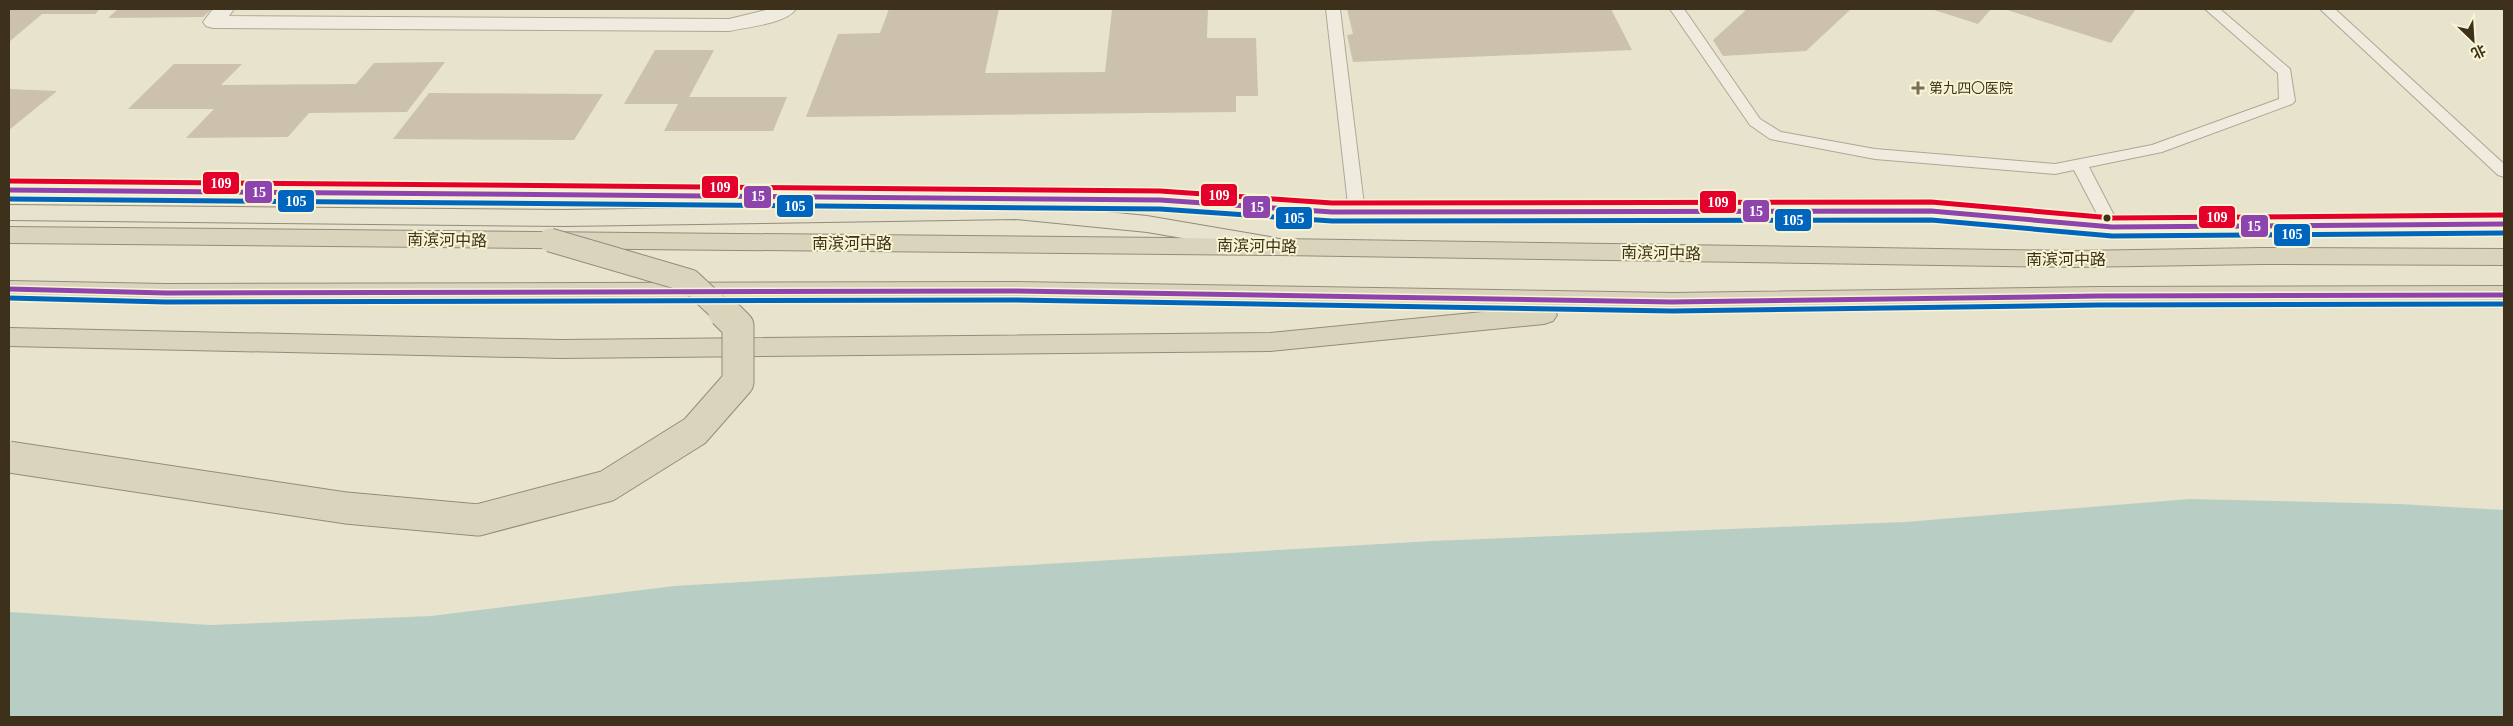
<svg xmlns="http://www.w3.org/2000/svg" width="2513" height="726" viewBox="0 0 2513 726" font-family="'Times New Roman','Noto Sans SC',serif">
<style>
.water{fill:#b8cec4}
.building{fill:#ccc1ad}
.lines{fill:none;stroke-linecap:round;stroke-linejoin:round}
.lane-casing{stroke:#ada796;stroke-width:2}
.street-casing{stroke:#ada796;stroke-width:2}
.secondary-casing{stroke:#9d9786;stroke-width:2}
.primary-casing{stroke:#928c7c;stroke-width:2}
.highway-casing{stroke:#928c7c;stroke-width:2}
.lane{fill:#efecdf;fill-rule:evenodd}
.street{fill:#efecdf;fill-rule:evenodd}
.secondary{fill:#efecdf;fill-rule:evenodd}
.primary{fill:#e7e3cf;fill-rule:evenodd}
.highway{fill:#dbd4bd;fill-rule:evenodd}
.highway-bridge-far1-casing{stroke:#928c7c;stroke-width:25;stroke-linecap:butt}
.highway-bridge-casing{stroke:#928c7c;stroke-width:33;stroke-linecap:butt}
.highway-bridge-far1{stroke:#dbd4bd;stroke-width:23}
.highway-bridge{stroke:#dbd4bd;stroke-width:31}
.bus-1-casing{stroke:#f9f4d2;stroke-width:8}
.bus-2-casing{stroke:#f9f4d2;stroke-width:8}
.bus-3-casing{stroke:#f9f4d2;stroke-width:8}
.bus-1{stroke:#8e44ad;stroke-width:5}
.bus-2{stroke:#0065bd;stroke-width:5}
.bus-3{stroke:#e4002b;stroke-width:5}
.poi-dot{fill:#796f5a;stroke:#f9f4d2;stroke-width:2}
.bus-dot{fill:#3d311c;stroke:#f9f4d2;stroke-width:2}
.labels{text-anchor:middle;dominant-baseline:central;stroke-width:4;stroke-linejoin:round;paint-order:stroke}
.far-poi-label{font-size:14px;fill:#3d311c;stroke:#f9f4d2;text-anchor:start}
.street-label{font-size:16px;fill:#3d311c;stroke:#f9f4d2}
.line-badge{stroke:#f9f4d2;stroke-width:2}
.badge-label{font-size:14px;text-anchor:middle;font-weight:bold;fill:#fff}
</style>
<rect width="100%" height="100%" fill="#e8e3cc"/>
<path class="water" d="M2190,499L2399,504L2504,510V717H9V612L210,625L431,616L674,586L1432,541L1905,522Z"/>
<g class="building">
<path d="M9,9H100L95,14H42L9,42Z"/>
<path d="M118,9H212L203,17L108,18Z"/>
<path d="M889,9H999L985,73L1105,72L1112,10L1208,9L1207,38H1256L1258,96H1236V112L806,117L838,34L880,33Z"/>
<path d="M1347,9H1611L1632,50L1353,62L1347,35L1353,34Z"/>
<path d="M1747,9H1851L1806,51L1723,56L1713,40Z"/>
<path d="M1931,9H1991L1978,24Z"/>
<path d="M2004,9H2136L2111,43Z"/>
<path d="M655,50H714L689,97H787L773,131H664L678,104H624Z"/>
<path d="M445,62L407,112L309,113L288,137L186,138L214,109H128L174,64H242L221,85L356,84L374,63Z"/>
<path d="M9,89L57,91L9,130Z"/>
<path d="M429,93L603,94L574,140L393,139Z"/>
</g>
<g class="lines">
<g class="lane-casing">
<g id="lane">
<path d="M1326,9H1340L1365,213L1363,217H1351L1349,213Z"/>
<path d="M1670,9H1684L1760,119L1781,132L1875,149L2055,164L2152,145L2279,99L2278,73L2205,9H2220L2290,69L2295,101L2292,104L2162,152L2089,167L2120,227L2118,231H2106L2104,227L2074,170L2055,174L1875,159L1770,139L1750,125Z"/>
<path d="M2320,9H2335L2504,164V177L2498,175Z"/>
</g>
</g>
<g class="street-casing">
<path id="street" d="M213,9H234L229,16L729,19L770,9H796C786,24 746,27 729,31L213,28L206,26L203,22Z"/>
</g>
<g class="secondary-casing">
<path id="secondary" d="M9,183L1160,193L1332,204L1931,203L2112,219L2504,216V232L2112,235L1931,219L1332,220L1160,207L9,197Z"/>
</g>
<g class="primary-casing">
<path id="primary" d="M1016,203L1147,216L1270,237L1279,239L1283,245L1279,251L1270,253L1147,232L1016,219L565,226L9,220V205L565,210Z"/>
</g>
<g class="highway-casing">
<g id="highway">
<path d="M9,227L1280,239L2074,251L2261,248L2504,249V265L2261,264L2074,267L1280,255L9,243Z"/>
<path d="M9,281L166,284L1014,282L1672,293L2098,287L2504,286V304L2098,305L1672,311L1553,309L1557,315L1553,321L1544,324L1270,351L560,358L9,346V328L560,340L1270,333L1523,308L1014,300L166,302L9,298Z"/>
</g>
</g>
<use href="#lane" class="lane"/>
<use href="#street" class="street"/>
<use href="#secondary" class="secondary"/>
<use href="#primary" class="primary"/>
<use href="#highway" class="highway"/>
<g class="highway-bridge-far1-casing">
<path id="highway-bridge-far1" d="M550,240L690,281L725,314"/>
</g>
<g class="highway-bridge-casing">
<path id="highway-bridge" d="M9,457L346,508L478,520L607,486L695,431L738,382V326L724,312"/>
</g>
<use href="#highway-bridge-far1" class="highway-bridge-far1"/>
<use href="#highway-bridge" class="highway-bridge"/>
<g class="bus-1-casing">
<g id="bus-1">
<path d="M9,190L1160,200L1332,212L1931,211L2112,227L2504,224"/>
<path d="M9,289L166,293L1014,291L1672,302L2098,296L2504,295"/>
</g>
</g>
<g class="bus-2-casing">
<g id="bus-2">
<path d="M9,199L1160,209L1332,221L1931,220L2112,236L2504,233"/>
<path d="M9,298L166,302L1014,300L1672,311L2098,305L2504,304"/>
</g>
</g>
<g class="bus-3-casing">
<path id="bus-3" d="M9,181L1160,191L1332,203L1931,202L2112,218L2504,215"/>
</g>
<use href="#bus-1" class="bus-1"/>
<use href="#bus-2" class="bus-2"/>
<use href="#bus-3" class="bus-3"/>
</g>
<path class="poi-dot" d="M1915.5 80.5h5v5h5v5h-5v5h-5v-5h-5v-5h5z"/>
<circle class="bus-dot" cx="2107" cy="218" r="4.5"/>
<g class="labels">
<g class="far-poi-label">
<text x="1929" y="88">第九四〇医院</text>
</g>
<g class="street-label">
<text transform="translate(447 240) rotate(1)">南滨河中路</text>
<text x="852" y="243">南滨河中路</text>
<text transform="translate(1257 246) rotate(1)">南滨河中路</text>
<text transform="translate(1661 253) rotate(1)">南滨河中路</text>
<text x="2066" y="259">南滨河中路</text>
</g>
</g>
<g class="line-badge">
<rect x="202" y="171" width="38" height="24" rx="5" fill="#e4002b"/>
<rect x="701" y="175" width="38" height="24" rx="5" fill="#e4002b"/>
<rect x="244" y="180" width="29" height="24" rx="5" fill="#8e44ad"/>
<rect x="1200" y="183" width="38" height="24" rx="5" fill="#e4002b"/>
<rect x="743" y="185" width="29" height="24" rx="5" fill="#8e44ad"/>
<rect x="277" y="189" width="38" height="24" rx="5" fill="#0065bd"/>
<rect x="1699" y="190" width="38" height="24" rx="5" fill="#e4002b"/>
<rect x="776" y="194" width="38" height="24" rx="5" fill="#0065bd"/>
<rect x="1242" y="195" width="29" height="24" rx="5" fill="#8e44ad"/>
<rect x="1742" y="199" width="28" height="24" rx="5" fill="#8e44ad"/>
<rect x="2198" y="205" width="38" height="24" rx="5" fill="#e4002b"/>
<rect x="1275" y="206" width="38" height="24" rx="5" fill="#0065bd"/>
<rect x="1774" y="208" width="38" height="24" rx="5" fill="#0065bd"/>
<rect x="2240" y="214" width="29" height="24" rx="5" fill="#8e44ad"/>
<rect x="2273" y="223" width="38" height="24" rx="5" fill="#0065bd"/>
</g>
<g class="badge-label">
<text x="221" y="188">109</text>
<text x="720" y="192">109</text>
<text x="259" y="197">15</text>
<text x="1219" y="200">109</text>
<text x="758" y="201">15</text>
<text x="296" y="206">105</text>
<text x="1718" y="207">109</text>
<text x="795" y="211">105</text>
<text x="1257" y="212">15</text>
<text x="1756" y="216">15</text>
<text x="2217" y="222">109</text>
<text x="1294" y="223">105</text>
<text x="1793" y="225">105</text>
<text x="2254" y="231">15</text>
<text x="2292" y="239">105</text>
</g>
<rect width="2513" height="726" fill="none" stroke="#3d311c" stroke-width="20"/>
<g transform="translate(2473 40) rotate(155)" stroke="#f9f4d2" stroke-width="4" paint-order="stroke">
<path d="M0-4L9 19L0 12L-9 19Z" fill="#3d311c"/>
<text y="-8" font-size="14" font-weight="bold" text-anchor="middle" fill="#3d311c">北</text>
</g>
</svg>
